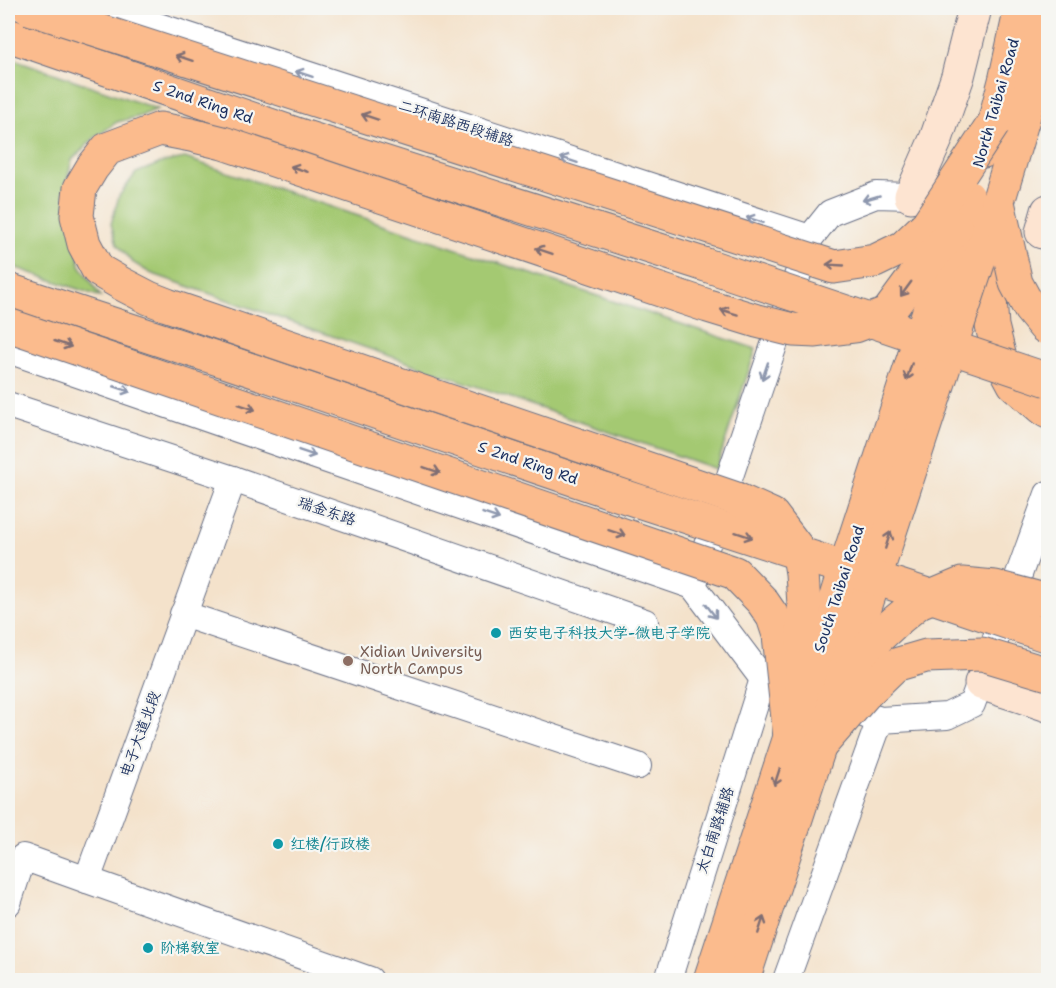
<svg xmlns="http://www.w3.org/2000/svg" width="1056" height="988" viewBox="0 0 1056 988" font-family="'Shantell Sans','LXGW WenKai TC',sans-serif">
<style>
.green{fill:#a4c972;stroke:#607c68;stroke-width:1.5}
.lines{fill:none;stroke-linecap:round;stroke-linejoin:round}
.street-casing{stroke:#676e84;stroke-width:28}
.secondary-casing{stroke:#676e84;stroke-width:35}
.primary-casing{stroke:#676e84;stroke-width:35}
.highway-casing{stroke:#676e84;stroke-width:35}
.street{stroke:#fff;stroke-width:26}
.secondary{stroke:#fde4d1;stroke-width:33}
.primary{stroke:#fbbb8d;stroke-width:33}
.highway{stroke:#fbbb8d;stroke-width:33}
.primary-bridge-casing{stroke:#676e84;stroke-width:35;stroke-linecap:butt}
.highway-bridge-casing{stroke:#676e84;stroke-width:35;stroke-linecap:butt}
.primary-bridge{stroke:#fbbb8d;stroke-width:33}
.highway-bridge{stroke:#fbbb8d;stroke-width:33}
.oneway{stroke:#806e73}
.oneway2{stroke:#8d97ae}
.culture-dot{fill:#0f9aa8;stroke:#f6f6f2;stroke-width:2}
.education-dot{fill:#8d6e63;stroke:#f6f6f2;stroke-width:2}
.labels{text-anchor:middle;dominant-baseline:central;stroke-width:4.5;stroke-linejoin:round;paint-order:stroke}
.street-label{font-size:15px;fill:#1b2f5e;stroke:#f6f6f2}
.culture-label{font-size:15px;fill:#0d838f;stroke:#f6f6f2;text-anchor:start}
.education-label{font-size:15px;fill:#785e54;stroke:#f6f6f2;text-anchor:start}
</style>
<rect width="100%" height="100%" fill="#f6f6f2"/>
<filter id="ink" filterUnits="userSpaceOnUse"><feTurbulence type="fractalNoise" baseFrequency=".0167" numOctaves="2"/><feDisplacementMap in="SourceGraphic" scale="12" xChannelSelector="R" yChannelSelector="G"/><feConvolveMatrix kernelMatrix="1 2 1 2 8 2 1 2 1" color-interpolation-filters="sRGB"/></filter>
<filter id="wash" filterUnits="userSpaceOnUse"><feTurbulence type="fractalNoise" baseFrequency=".008" numOctaves="4" result="noise"/><feDisplacementMap in="SourceGraphic" scale="24" xChannelSelector="R" yChannelSelector="G"/><feGaussianBlur stdDeviation="1.35" result="paint"/><feColorMatrix in="noise" values="0 0 0 0 0 0 0 0 0 0 0 0 0 0 0 0 0 1.4 0 .05"/><feComposite in="paint" operator="in"/></filter>
<g filter="url(#wash)">
<rect width="100%" height="100%" fill="#f4e2cb"/>
<g class="green">
<path d="M8,57L157,109L141,116L117,122L93,139L72,160L64,192L80,265L101,297L8,265Z"/>
<path d="M185,158L756,349L716,469L150,273L132,262L117,244L111,224L119,196L136,173L164,162Z"/>
</g>
</g>
<g filter="url(#ink)">
<g class="lines">
<g class="street-casing">
<g id="street">
<path d="M103,8L810,238"/>
<path d="M8,350L693,586"/>
<path d="M8,405L233,479L645,622"/>
<path d="M183,614L638,766"/>
<path d="M801,692L763,679L693,586L810,238L830,213L876,195L911,196L930,201"/>
<path d="M835,704L880,720L947,716L972,704L1048,494"/>
<path d="M87,880L370,980"/>
<path d="M8,903L23,857L87,880L233,479"/>
<path d="M668,980L763,679"/>
<path d="M786,980L880,720"/>
</g>
</g>
<g class="secondary-casing">
<g id="secondary">
<path d="M911,196L936,139L958,76L975,8"/>
<path d="M1042,232L1048,211"/>
<path d="M981,683L1048,705"/>
</g>
</g>
<g class="primary-casing">
<g id="primary">
<path d="M984,151L994,123L1005,81L1021,8"/>
<path d="M998,202L1026,109L1048,9"/>
</g>
</g>
<g class="highway-casing">
<g id="highway">
<path d="M8,35L296,134L703,264"/>
<path d="M986,241L992,326L1000,358L1014,384L1043,409L1048,412"/>
<path d="M8,290L225,361L608,491"/>
</g>
</g>
<use href="#street" class="street"/>
<use href="#secondary" class="secondary"/>
<use href="#primary" class="primary"/>
<use href="#highway" class="highway"/>
<g class="primary-bridge-casing">
<g id="primary-bridge">
<path d="M710,980L790,737L801,709L841,581L956,228L968,197"/>
<path d="M743,980L998,202"/>
</g>
</g>
<g class="highway-bridge-casing">
<g id="highway-bridge">
<path d="M29,8L834,267L875,261L904,247L927,225L994,123"/>
<path d="M998,202L1016,283L1030,309L1044,326L1048,329"/>
<path d="M703,264L1048,380"/>
<path d="M8,325L735,573L762,601L773,617L779,635L790,737"/>
<path d="M608,491L927,595L1048,636"/>
<path d="M840,685L872,643L896,621L919,602L962,584L995,587L1048,601"/>
<path d="M801,709L804,605L802,573L798,549L772,515L734,498L167,305L149,298L122,284L98,270L84,244L77,216L80,188L92,168L107,149L160,129L191,135L223,143L708,306L757,321L793,330L816,331L855,326L887,314L915,276L956,228"/>
<path d="M819,747L865,694L895,665L926,656L982,654L1048,674"/>
</g>
</g>
<use href="#primary-bridge" class="primary-bridge"/>
<use href="#highway-bridge" class="highway-bridge"/>
</g>
<defs><path id="oneway-shaft" d="M-6 0H5M1.5-3L5.5 0L1.5 3" fill="none" stroke-width="1.6" stroke-linecap="round" stroke-linejoin="round" transform="scale(1.5)"/></defs>
<g class="oneway">
<use href="#oneway-shaft" transform="translate(184 58) rotate(-162)"/>
<use href="#oneway-shaft" transform="translate(370 117) rotate(-162)"/>
<use href="#oneway-shaft" transform="translate(299 169) rotate(-162)"/>
<use href="#oneway-shaft" transform="translate(544 251) rotate(-161)"/>
<use href="#oneway-shaft" transform="translate(835 265) rotate(-177)"/>
<use href="#oneway-shaft" transform="translate(906 289) rotate(126)"/>
<use href="#oneway-shaft" transform="translate(729 312) rotate(-163)"/>
<use href="#oneway-shaft" transform="translate(63 344) rotate(19)"/>
<use href="#oneway-shaft" transform="translate(909 372) rotate(108)"/>
<use href="#oneway-shaft" transform="translate(247 407) rotate(19)"/>
<use href="#oneway-shaft" transform="translate(432 470) rotate(19)"/>
<use href="#oneway-shaft" transform="translate(617 533) rotate(19)"/>
<use href="#oneway-shaft" transform="translate(744 535) rotate(18)"/>
<use href="#oneway-shaft" transform="translate(888 540) rotate(-72)"/>
<use href="#oneway-shaft" transform="translate(777 777) rotate(108)"/>
<use href="#oneway-shaft" transform="translate(761 925) rotate(-72)"/>
</g>
<g class="oneway2">
<use href="#oneway-shaft" transform="translate(304 74) rotate(-162)"/>
<use href="#oneway-shaft" transform="translate(569 160) rotate(-162)"/>
<use href="#oneway-shaft" transform="translate(871 198) rotate(164)"/>
<use href="#oneway-shaft" transform="translate(755 220) rotate(-162)"/>
<use href="#oneway-shaft" transform="translate(765 371) rotate(109)"/>
<use href="#oneway-shaft" transform="translate(122 389) rotate(19)"/>
<use href="#oneway-shaft" transform="translate(307 453) rotate(19)"/>
<use href="#oneway-shaft" transform="translate(491 516) rotate(19)"/>
<use href="#oneway-shaft" transform="translate(711 611) rotate(53)"/>
</g>
</g>
<g class="culture-dot">
<circle cx="496" cy="633" r="6"/>
<circle cx="278" cy="844" r="6"/>
<circle cx="148" cy="948" r="6"/>
</g>
<circle class="education-dot" cx="348" cy="661" r="6"/>
<g class="labels">
<g class="street-label">
<text transform="translate(203 102) rotate(19)">S 2nd Ring Rd</text>
<text transform="translate(996 103) rotate(-74)">North Taibai Road</text>
<text transform="translate(456 123) rotate(18)">二环南路西段辅路</text>
<text transform="translate(528 463) rotate(19)">S 2nd Ring Rd</text>
<text transform="translate(327 511) rotate(19)">瑞金东路</text>
<text transform="translate(839 589) rotate(-72)">South Taibai Road</text>
<text transform="translate(140 734) rotate(-70)">电子大道北段</text>
<text transform="translate(715 830) rotate(-72)">太白南路辅路</text>
</g>
<g class="culture-label">
<text x="508" y="633">西安电子科技大学-微电子学院</text>
<text x="290" y="844">红楼/行政楼</text>
<text x="160" y="948">阶梯教室</text>
</g>
<g class="education-label">
<text x="360" y="652">Xidian University<tspan x="360" dy="17">North Campus</tspan></text>
</g>
</g>
<rect width="1056" height="988" fill="none" stroke="#f6f6f2" stroke-width="30"/>
</svg>
